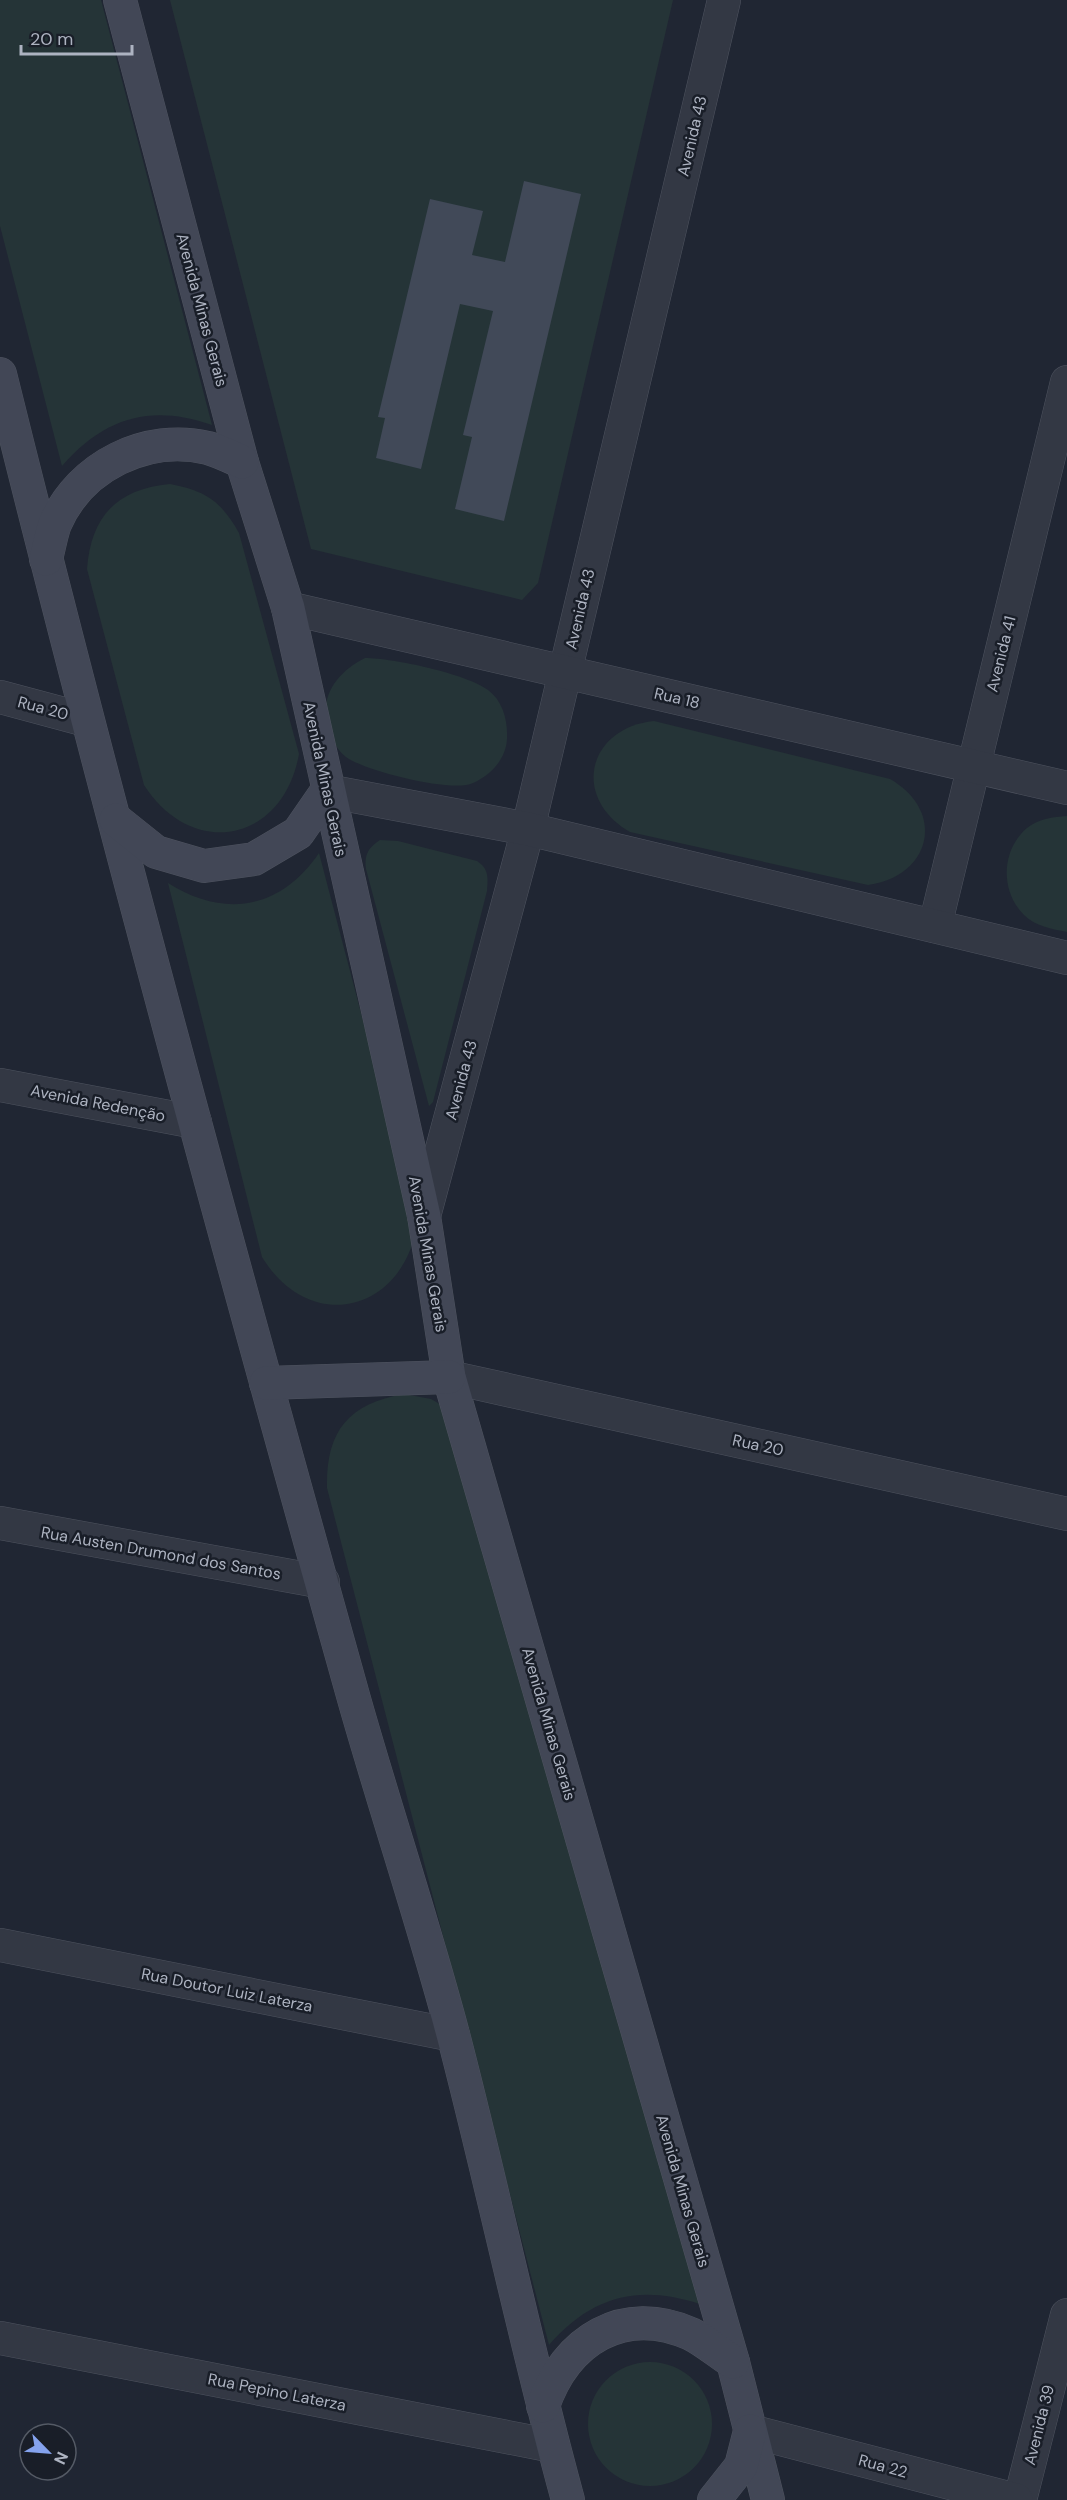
<svg xmlns="http://www.w3.org/2000/svg" width="1067" height="2500" viewBox="0 0 1067 2500" font-family="'DM Sans',sans-serif">
<style>
.green{fill:#253437}
.building{fill:#414958}
.lines{fill:none;stroke-linecap:round;stroke-linejoin:round}
.minor-casing{stroke:#4e535f;stroke-width:34}
.tertiary-casing{stroke:#4e535f;stroke-width:34}
.secondary-casing{stroke:#4e535f;stroke-width:34}
.minor{stroke:#333844;stroke-width:33}
.tertiary{stroke:#333844;stroke-width:33}
.secondary{stroke:#424756;stroke-width:33}
.labels{text-anchor:middle;dominant-baseline:central;stroke-width:5;stroke-linejoin:round;paint-order:stroke}
.street-label{font-size:16px;fill:#adb3c1;stroke:#191e28}
</style>
<rect width="100%" height="100%" fill="#202633"/>
<g class="green">
<path d="M0,0H101L212,425C151,404 105,417 62,466L0,226Z"/>
<path d="M170,0H673L538,583L522,600L311,549Z"/>
<path d="M170,484C206,491 221,501 239,533L299,754C283,843 192,860 144,785L87,569C91,516 117,489 170,484Z"/>
<path d="M365,658C393,658 467,674 488,690C503,701 508,721 507,739C506,759 491,775 473,783C452,793 365,771 346,757C338,751 332,740 329,731C317,698 337,672 365,658Z"/>
<path d="M654,721L890,779C946,811 932,876 868,885L630,832C571,798 587,728 654,721Z"/>
<path d="M1067,816V932C1052,929 1035,926 1024,915C1000,891 1001,850 1027,828C1038,819 1053,817 1067,816Z"/>
<path d="M380,840L398,841L477,861C489,869 488,877 487,891L433,1102L429,1106L366,869C364,855 368,848 380,840Z"/>
<path d="M319,853L417,1226C401,1314 309,1334 262,1257L168,883C225,919 281,909 319,853Z"/>
<path d="M404,1394L431,1399L455,1413L700,2304C638,2284 592,2296 549,2345L327,1488C326,1431 348,1404 404,1394Z"/>
<circle cx="650" cy="2424" r="62"/>
</g>
<path class="building" d="M524,181L581,194L504,521L455,509L472,437L463,435L493,311L460,304L421,469L376,458L385,418L378,417L430,199L483,211L472,255L505,262Z"/>
<g class="lines">
<g class="minor-casing">
<g id="minor">
<path d="M0,697L86,720"/>
<path d="M935,926L1067,382"/>
<path d="M424,1216L528,829L724,0"/>
<path d="M0,1523L323,1582"/>
<path d="M0,1945L453,2035"/>
<path d="M1020,2500L1067,2315"/>
</g>
</g>
<g class="tertiary-casing">
<g id="tertiary">
<path d="M288,608L1067,788"/>
<path d="M327,791L528,829L1067,958"/>
<path d="M0,1085L195,1122"/>
<path d="M449,1377L1067,1514"/>
<path d="M0,2338L553,2446"/>
<path d="M750,2431L1016,2500"/>
</g>
</g>
<g class="secondary-casing">
<g id="secondary">
<path d="M120,0L242,462L288,608L424,1216L449,1377L733,2362L768,2500"/>
<path d="M0,374C110,818 231,1259 354,1699C386,1812 424,1924 454,2038C494,2192 526,2347 568,2500"/>
<path d="M46,559C49,548 51,535 55,524C80,466 147,433 208,448C219,451 231,457 242,462"/>
<path d="M116,820L156,852L204,866L254,859L298,833L327,791"/>
<path d="M266,1383L449,1377"/>
<path d="M543,2406C566,2340 623,2304 691,2334C705,2341 719,2353 733,2362"/>
<path d="M714,2500L741,2466L750,2431"/>
</g>
</g>
<use href="#minor" class="minor"/>
<use href="#tertiary" class="tertiary"/>
<use href="#secondary" class="secondary"/>
</g>
<g class="labels">
<g class="street-label">
<text transform="translate(692 136) rotate(-77)">Avenida 43</text>
<text transform="translate(202 310) rotate(75)">Avenida Minas Gerais</text>
<text transform="translate(580 609) rotate(-77)">Avenida 43</text>
<text transform="translate(1001 654) rotate(-76)">Avenida 41</text>
<text transform="translate(677 698) rotate(13)">Rua 18</text>
<text transform="translate(43 708) rotate(15)">Rua 20</text>
<text transform="translate(325 779) rotate(78)">Avenida Minas Gerais</text>
<text transform="translate(461 1080) rotate(-75)">Avenida 43</text>
<text transform="translate(98 1103) rotate(11)">Avenida Redenção</text>
<text transform="translate(428 1254) rotate(80)">Avenida Minas Gerais</text>
<text transform="translate(758 1445) rotate(12)">Rua 20</text>
<text transform="translate(161 1553) rotate(10)">Rua Austen Drumond dos Santos</text>
<text transform="translate(549 1724) rotate(74)">Avenida Minas Gerais</text>
<text transform="translate(227 1990) rotate(11)">Rua Doutor Luiz Laterza</text>
<text transform="translate(683 2191) rotate(74)">Avenida Minas Gerais</text>
<text transform="translate(277 2392) rotate(11)">Rua Pepino Laterza</text>
<text transform="translate(1039 2425) rotate(-76)">Avenida 39</text>
<text transform="translate(883 2466) rotate(15)">Rua 22</text>
</g>
</g>
<g transform="translate(48 2452) rotate(115)"><circle r="28" fill="#191e28" stroke="#545a65" stroke-width="1.5"/>
<path d="M0-4.5L10 22L0 15L-10 22Z" fill="#85a3ee"/>
<text y="-9" font-size="16" font-weight="bold" text-anchor="middle" fill="#adb3c1">N</text>
</g>
<path d="M21 45v9h111v-9" fill="none" stroke="#adb3c1" stroke-width="3"/>
<text x="30" y="45" font-size="18" fill="#adb3c1" stroke="#191e28" stroke-width="4.5" paint-order="stroke">20 m</text>
</svg>
